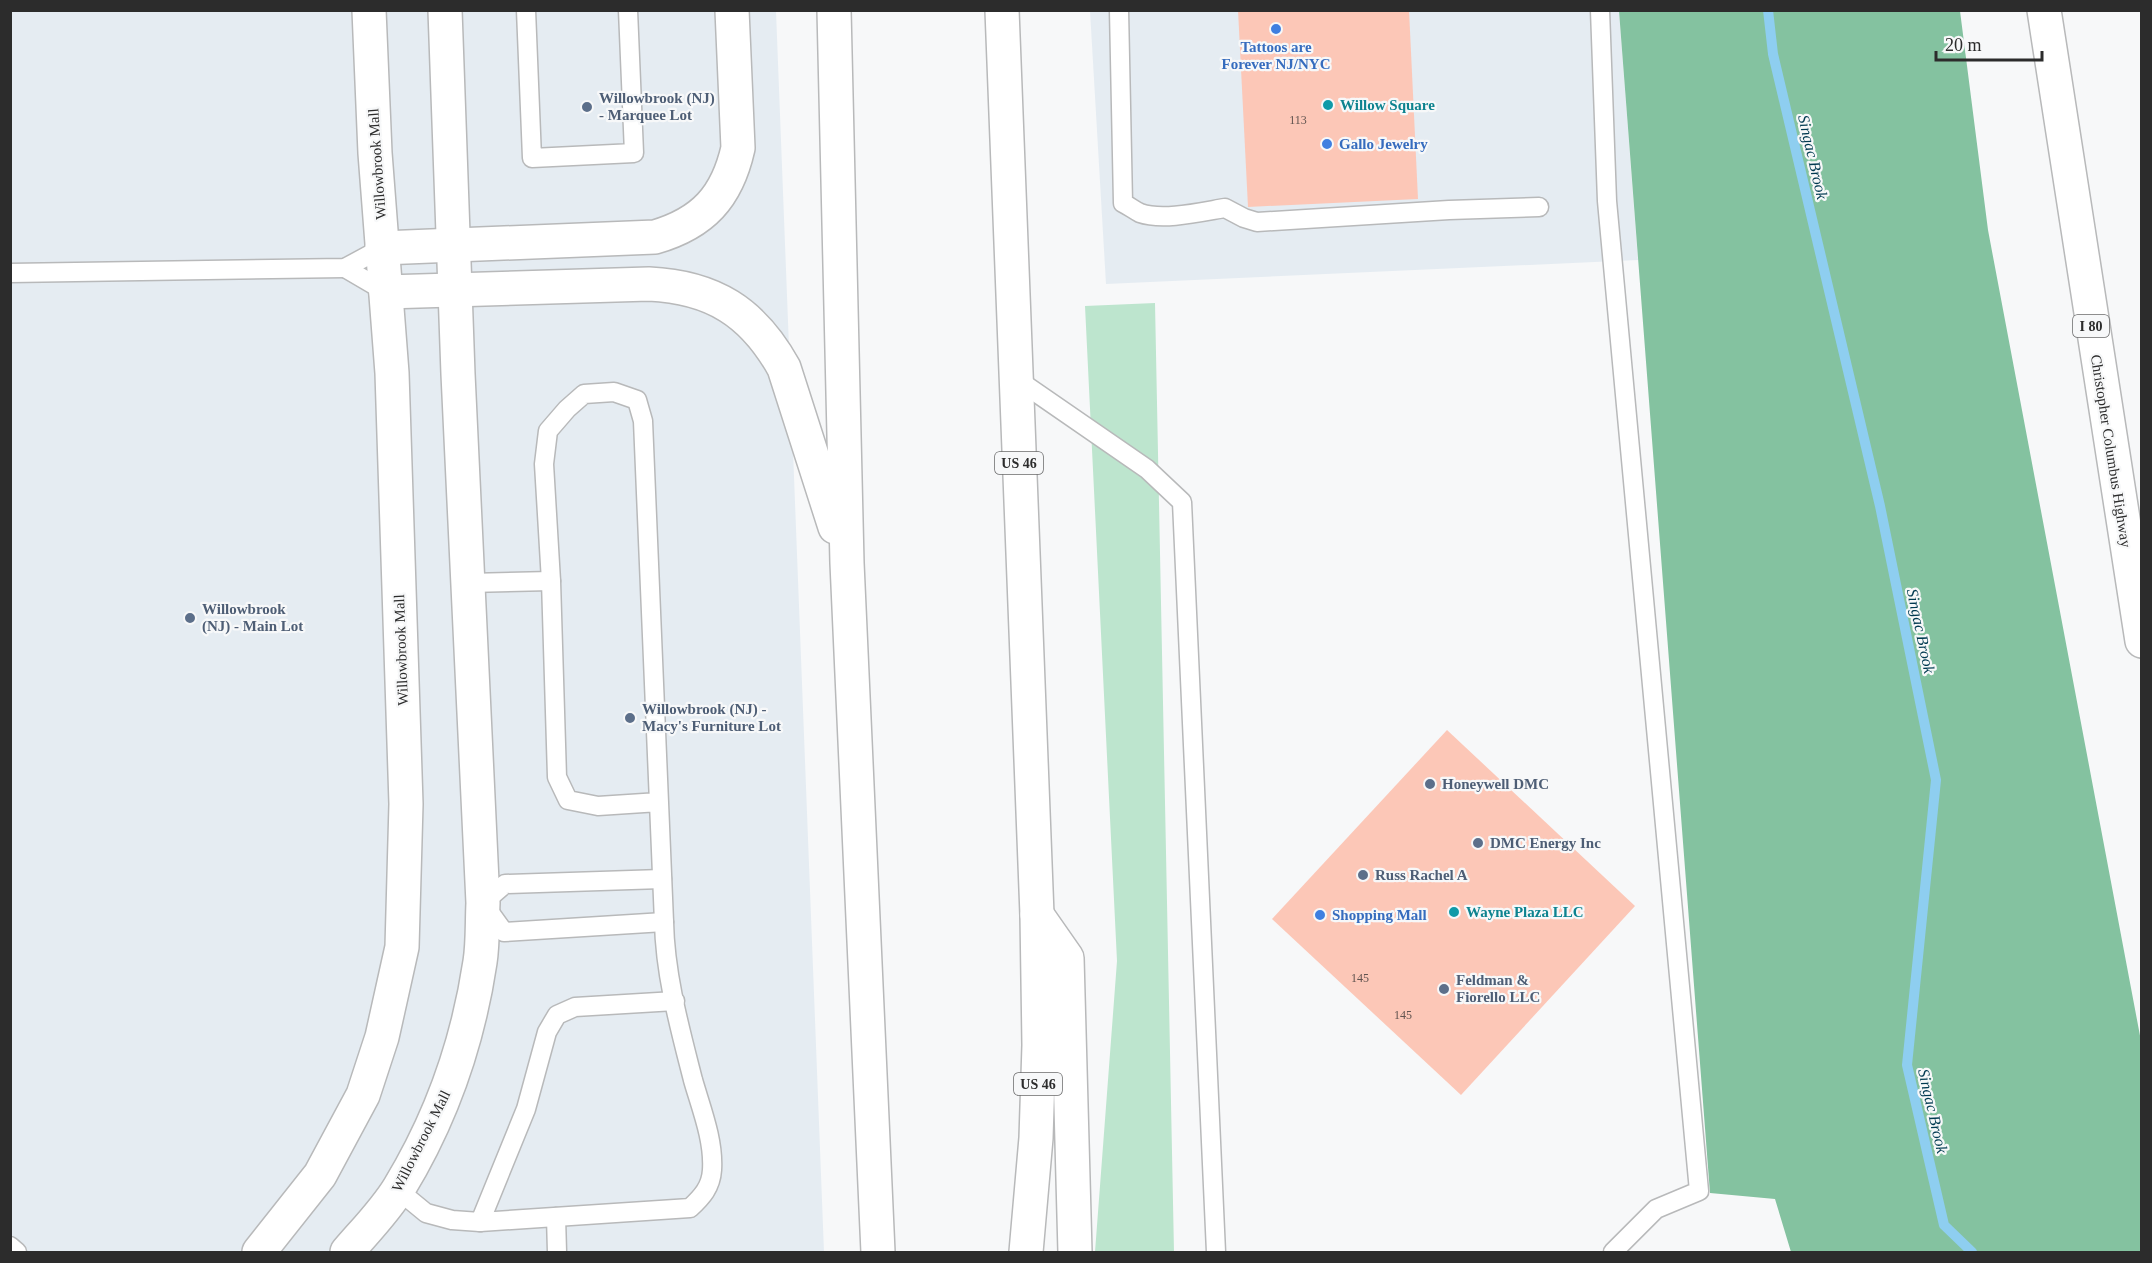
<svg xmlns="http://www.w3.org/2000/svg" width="2152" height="1263" viewBox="0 0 2152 1263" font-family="Georgia,serif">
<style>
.built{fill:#e5ecf2}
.green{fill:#bde5ce}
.forest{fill:#84c2a0}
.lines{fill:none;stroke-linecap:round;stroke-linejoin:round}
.stream{stroke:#8ecef0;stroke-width:10}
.building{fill:#fcc7b7}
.lane-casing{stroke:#b8b9ba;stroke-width:21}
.street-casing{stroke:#b8b9ba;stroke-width:36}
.highway-casing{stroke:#b8b9ba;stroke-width:36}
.lane{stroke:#fff;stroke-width:18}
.street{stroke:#fff;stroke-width:33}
.highway{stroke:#fff;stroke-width:33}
.shop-dot{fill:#3f7fe0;stroke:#f7f8f9;stroke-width:2}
.culture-dot{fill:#0f9aa8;stroke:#f7f8f9;stroke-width:2}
.service-dot{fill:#5c6f8a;stroke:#f7f8f9;stroke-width:2}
.labels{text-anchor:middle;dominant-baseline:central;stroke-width:4.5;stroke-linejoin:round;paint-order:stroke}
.number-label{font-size:12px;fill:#60534f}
.shield{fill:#f7f8f9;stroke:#69696a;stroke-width:1.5}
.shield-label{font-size:14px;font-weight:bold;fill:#2c2c2c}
.shop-label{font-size:15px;font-weight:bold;fill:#366cbe;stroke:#f7f8f9;text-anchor:start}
.service-label{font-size:15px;font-weight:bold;fill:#4e5e75;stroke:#f7f8f9;text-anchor:start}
.culture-label{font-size:15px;font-weight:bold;fill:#0d838f;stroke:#f7f8f9;text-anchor:start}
.street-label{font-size:15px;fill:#2c2c2c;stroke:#f7f8f9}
.water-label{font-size:16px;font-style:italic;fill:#013a51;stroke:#f7f8f9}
</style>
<rect width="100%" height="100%" fill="#f7f8f9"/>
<g class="built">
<path d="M10,11H776L824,1252H11Z"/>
<path d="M1090,11H1619L1638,260L1106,284Z"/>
</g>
<path class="green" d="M1155,303L1174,1252H1095L1117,961L1085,306Z"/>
<path class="forest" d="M1619,11H1960L1988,230L2141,1041V1252H1791L1775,1199L1710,1193Z"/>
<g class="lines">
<path class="stream" d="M1768,10L1773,54L1880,506L1936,780L1907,1065L1944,1225L1972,1252"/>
</g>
<g class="building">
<path d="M1238,10H1409L1418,199L1248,207Z"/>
<path d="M1447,730L1635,906L1461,1095L1272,919Z"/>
</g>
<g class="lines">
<g class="lane-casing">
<g id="lane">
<path d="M526,10L532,158L634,153L628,10"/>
<path d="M1119,10L1123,203C1129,206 1134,210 1140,213C1163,221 1201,212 1225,208L1244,218L1257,222L1449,210L1539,207"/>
<path d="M1600,10L1607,201L1699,1191L1656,1209L1613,1252"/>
<path d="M345,268L386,292"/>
<path d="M10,273L345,268L382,248"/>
<path d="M1015,378L1147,469L1182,502L1216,1252"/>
<path d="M469,583L551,581"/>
<path d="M662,879L505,884L483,903L504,932L664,922"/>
<path d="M398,1190L426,1213L452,1220L480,1222L690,1208C702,1197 711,1187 712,1170C714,1140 701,1108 693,1080C680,1029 665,975 664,922L643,421L637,400L614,392L584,394L567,409L548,431L544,464L551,581L557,777L568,800L598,806L659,802"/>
<path d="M556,1217L557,1252"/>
<path d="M480,1222L526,1109L547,1032L557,1015L575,1007L675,1001"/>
<path d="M10,1246L17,1252"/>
</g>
</g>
<g class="street-casing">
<g id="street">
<path d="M259,1252L320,1175L363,1095L382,1037L402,947L406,804L392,373L375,153L369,10"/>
<path d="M347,1252C364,1232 385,1211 399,1188C441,1119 468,1042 480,962C483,943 482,923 483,903L458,374L445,10"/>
</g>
</g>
<g class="highway-casing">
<g id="highway">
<path d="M834,10L847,563L878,1252"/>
<path d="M1002,10L1037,915L1039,1045L1036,1138L1026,1252"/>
<path d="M2044,10L2142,641"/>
<path d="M382,248L655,237C703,223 727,197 738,148L732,10"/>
<path d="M386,292L649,284C713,287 753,312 784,368L835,527"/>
<path d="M1037,915L1067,958L1075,1252"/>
</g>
</g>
<use href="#lane" class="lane"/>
<use href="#street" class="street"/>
<use href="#highway" class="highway"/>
</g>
<g class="shop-dot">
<circle cx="1276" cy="29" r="6"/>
<circle cx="1327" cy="144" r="6"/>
<circle cx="1320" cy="915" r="6"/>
</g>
<g class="culture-dot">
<circle cx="1328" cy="105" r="6"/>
<circle cx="1454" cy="912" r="6"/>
</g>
<g class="service-dot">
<circle cx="587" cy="107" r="6"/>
<circle cx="190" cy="618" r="6"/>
<circle cx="630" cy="718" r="6"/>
<circle cx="1430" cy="784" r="6"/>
<circle cx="1478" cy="843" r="6"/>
<circle cx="1363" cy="875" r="6"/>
<circle cx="1444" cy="989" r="6"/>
</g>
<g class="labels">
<g class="number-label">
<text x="1298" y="120">113</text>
<text x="1360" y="978">145</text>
<text x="1403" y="1015">145</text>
</g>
<g class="shield">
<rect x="2073" y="315" width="36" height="22" rx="4.5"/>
<rect x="995" y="452" width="48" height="22" rx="4.5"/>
<rect x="1014" y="1073" width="48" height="22" rx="4.5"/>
</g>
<g class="shield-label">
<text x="2091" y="326">I 80</text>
<text x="1019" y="463">US 46</text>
<text x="1038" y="1084">US 46</text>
</g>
<g class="shop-label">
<text x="1276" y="47" text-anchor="middle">Tattoos are<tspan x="1276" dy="17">Forever NJ/NYC</tspan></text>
<text x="1339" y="144">Gallo Jewelry</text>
<text x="1332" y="915">Shopping Mall</text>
</g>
<g class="service-label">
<text x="599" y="98">Willowbrook (NJ)<tspan x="599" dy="17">- Marquee Lot</tspan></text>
<text x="202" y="609">Willowbrook<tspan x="202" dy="17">(NJ) - Main Lot</tspan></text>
<text x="642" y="709">Willowbrook (NJ) -<tspan x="642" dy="17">Macy's Furniture Lot</tspan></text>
<text x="1442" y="784">Honeywell DMC</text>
<text x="1490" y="843">DMC Energy Inc</text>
<text x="1375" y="875">Russ Rachel A</text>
<text x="1456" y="980">Feldman &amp;<tspan x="1456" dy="17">Fiorello LLC</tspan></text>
</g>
<g class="culture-label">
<text x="1340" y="105">Willow Square</text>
<text x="1466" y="912">Wayne Plaza LLC</text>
</g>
<g class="street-label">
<text transform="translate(377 164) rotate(-94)">Willowbrook Mall</text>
<text transform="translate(2111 451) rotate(81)">Christopher Columbus Highway</text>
<text transform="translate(401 650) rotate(-92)">Willowbrook Mall</text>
<text transform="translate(421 1141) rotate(-63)">Willowbrook Mall</text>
</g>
<g class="water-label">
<text transform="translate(1813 157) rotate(77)">Singac Brook</text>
<text transform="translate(1921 631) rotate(78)">Singac Brook</text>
<text transform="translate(1933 1111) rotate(77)">Singac Brook</text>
</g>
</g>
<rect width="2152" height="1263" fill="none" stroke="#2c2c2c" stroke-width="24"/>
<path d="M1936 51v9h106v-9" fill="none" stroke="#2c2c2c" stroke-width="3"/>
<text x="1945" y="51" font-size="18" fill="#2c2c2c" stroke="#f7f8f9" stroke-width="4.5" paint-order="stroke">20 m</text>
</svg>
